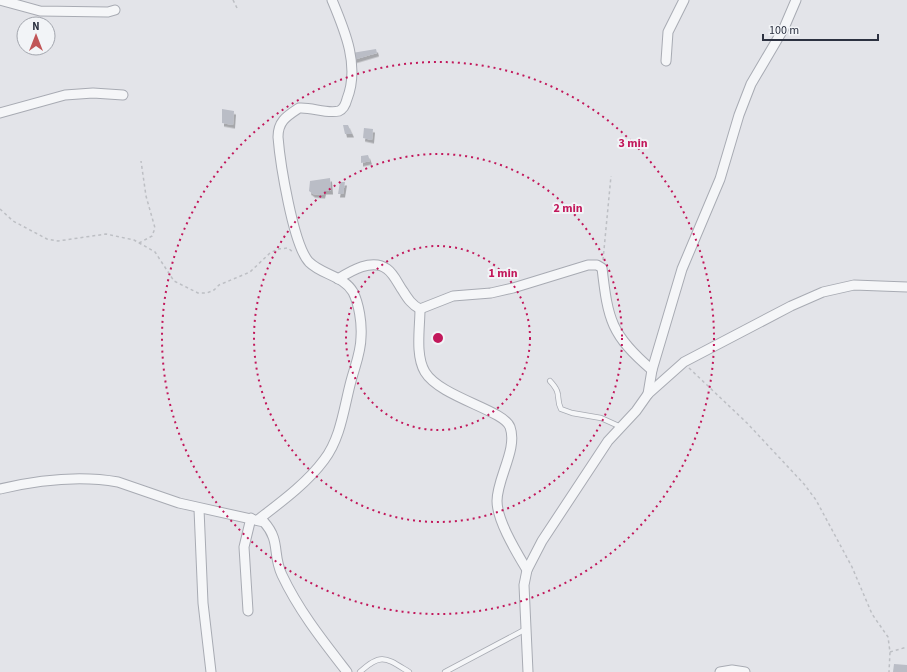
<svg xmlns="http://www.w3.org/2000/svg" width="907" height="672" viewBox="0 0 907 672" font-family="'Source Sans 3',sans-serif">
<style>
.building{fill:#babdc6;filter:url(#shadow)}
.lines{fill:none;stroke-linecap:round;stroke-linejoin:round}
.lane-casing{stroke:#a8abb3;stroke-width:6}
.street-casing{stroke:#a8abb3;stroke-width:11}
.path{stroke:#bdbfc4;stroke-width:1.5;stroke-dasharray:3 3;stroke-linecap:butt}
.lane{stroke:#f5f6f8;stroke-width:4.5}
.street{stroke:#f5f6f8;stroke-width:9}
.ring{fill:none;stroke:#c2185b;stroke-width:2;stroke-dasharray:2 4}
.centre{fill:#c2185b;stroke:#f2f4f7;stroke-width:2}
.ring-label{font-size:12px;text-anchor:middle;font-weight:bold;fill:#c2185b;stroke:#f2f4f7;stroke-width:4;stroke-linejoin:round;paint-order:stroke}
</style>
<defs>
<filter id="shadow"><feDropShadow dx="2" dy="3.5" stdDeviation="0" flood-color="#0004"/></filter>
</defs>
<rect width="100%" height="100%" fill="#e3e4e9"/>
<g class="building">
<path d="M376,49L377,53L353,60L352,53Z"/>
<path d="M222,109L234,111L233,125L222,123Z"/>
<path d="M343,125H348L352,134H345Z"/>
<path d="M364,128L373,129L372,140L363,138Z"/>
<path d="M368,155L370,161L361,163V156Z"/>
<path d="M330,178L331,191H324L323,195L313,194L309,191L310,181Z"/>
<path d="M340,182H345L343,194H338Z"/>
<path d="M894,664L907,665V672H893Z"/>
</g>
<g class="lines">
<g class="lane-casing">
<g id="lane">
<path d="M550,381C563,395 555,397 561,409L572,413L601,418L621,427"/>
<path d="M360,672C381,652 386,658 409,672"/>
<path d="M445,672L526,629"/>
</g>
</g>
<g class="street-casing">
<g id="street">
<path d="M0,0L40,11L108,12L115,10"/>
<path d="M666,61L668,32L684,0"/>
<path d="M0,113L65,95L93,93L123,95"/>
<path d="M338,279C351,271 372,258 387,269C394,274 398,284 403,291C408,299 412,305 420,309L453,296L491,293L513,288L588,265H597L602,268C608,320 611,335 652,370"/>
<path d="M420,309C420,328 415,355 425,372C440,397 504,410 510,427C518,449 497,478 497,501C497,521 517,553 527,570"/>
<path d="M648,394L652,370L682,269L720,179L739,115L751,84L784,28L796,0"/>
<path d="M0,489C38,480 79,475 118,482L179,503L264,522C281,541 272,554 282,575C299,611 323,641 347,672"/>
<path d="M199,509L203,603L211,672"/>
<path d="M259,519C281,502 307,483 324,460C341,438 344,407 351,381C355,366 361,352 361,337C362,323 359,304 353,292C344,276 322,275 309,262C293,245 280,162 278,137C278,121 287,116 299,108C312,107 326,114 339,111C344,109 346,103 347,99C360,66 345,31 332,0"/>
<path d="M248,611L244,547L251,518"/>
<path d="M528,672L524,585L527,570L542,541L608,441L636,411L648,394L684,362L791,306L823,292L854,285L907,287"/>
<path d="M720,672L732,670L745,672"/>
</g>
</g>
<g class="path">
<path d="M233,0L237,8"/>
<path d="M0,209L13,221L47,239L58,241L106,234L134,240L155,252L174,281L198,293H207L214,290L219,285L250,272L270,253L278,249L288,248L294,253"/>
<path d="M139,243L152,236L155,228L146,196L141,161"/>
<path d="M603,260L611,176"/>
<path d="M689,368L747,423L804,484L816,500L852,567L872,614L888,637L890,652L889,672"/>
<path d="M890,652L907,647"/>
</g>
<use href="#lane" class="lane"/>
<use href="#street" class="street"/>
</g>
<g class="ring">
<circle cx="438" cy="338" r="92"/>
<circle cx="438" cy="338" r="184"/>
<circle cx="438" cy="338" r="276"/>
</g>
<circle cx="438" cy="338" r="6" class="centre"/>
<g class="ring-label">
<text x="633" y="147">3 min</text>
<text x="568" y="212">2 min</text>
<text x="503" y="277">1 min</text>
</g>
<g transform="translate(36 36)"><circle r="19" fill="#f2f4f7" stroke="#a3a6ae"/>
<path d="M0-3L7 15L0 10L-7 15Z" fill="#c15557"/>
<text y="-6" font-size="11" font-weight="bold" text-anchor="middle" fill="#2c3140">N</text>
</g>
<path d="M763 34v6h115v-6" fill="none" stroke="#2c3140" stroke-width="2"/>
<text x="769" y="34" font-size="12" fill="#2c3140" stroke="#f2f4f7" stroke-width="3" paint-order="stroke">100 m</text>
</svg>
